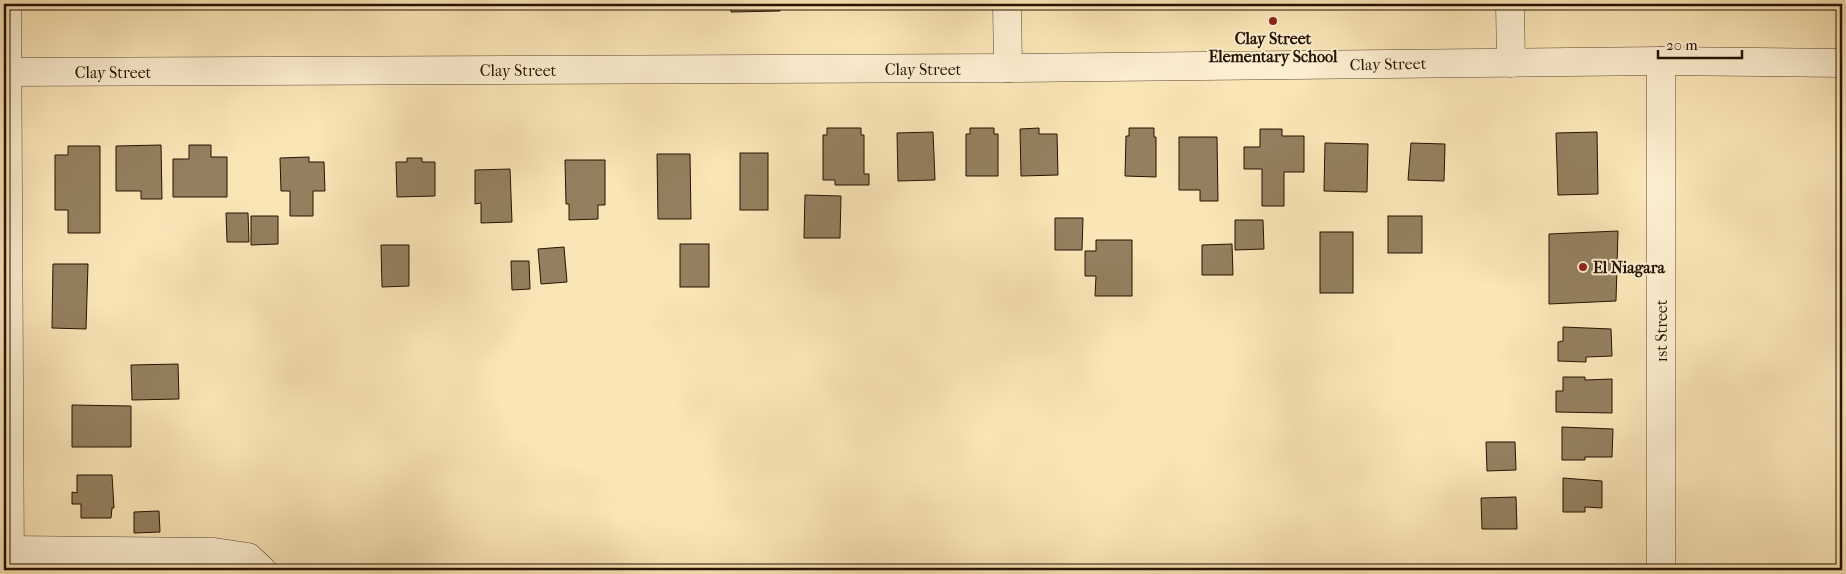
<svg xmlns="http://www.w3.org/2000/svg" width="1846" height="574" viewBox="0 0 1846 574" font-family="'IM FELL French Canon',serif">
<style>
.building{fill:#94805f;stroke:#251300}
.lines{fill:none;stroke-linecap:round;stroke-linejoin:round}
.minor-casing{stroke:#5a482e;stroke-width:29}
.minor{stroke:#fceed0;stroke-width:28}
.poi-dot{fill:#8f2418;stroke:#fceed0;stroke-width:2}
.labels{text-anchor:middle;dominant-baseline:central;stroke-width:4;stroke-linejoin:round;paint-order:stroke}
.poi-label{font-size:16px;font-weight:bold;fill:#251300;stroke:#fceed0}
.street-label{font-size:16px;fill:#251300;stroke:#fceed0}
</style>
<rect width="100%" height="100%" fill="#fae5b7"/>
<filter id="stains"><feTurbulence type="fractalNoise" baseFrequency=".004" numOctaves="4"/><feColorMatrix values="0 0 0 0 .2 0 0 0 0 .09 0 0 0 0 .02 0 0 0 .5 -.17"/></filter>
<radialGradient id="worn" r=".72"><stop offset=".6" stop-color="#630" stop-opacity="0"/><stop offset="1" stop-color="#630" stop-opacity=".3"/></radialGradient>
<g class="building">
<path d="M731,4H780V11L731,12Z"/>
<path d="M1116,4H1172V6L1116,7Z"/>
<path d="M827,128H861V135H864V174H869V185H835V180H823V135H827Z"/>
<path d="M970,128H994V134H998V176H966V134H970Z"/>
<path d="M1039,128V134H1057L1058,175L1021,176L1020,129Z"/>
<path d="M1129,128H1154V137H1156V177L1125,176L1126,136H1129Z"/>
<path d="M1260,129H1282V136H1304V172H1284V206H1262V169H1244V147H1260Z"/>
<path d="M933,132L935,180L898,181L897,133Z"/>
<path d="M1597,132L1598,194L1558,195L1556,133Z"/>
<path d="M1179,137H1217L1218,201H1200V190H1179Z"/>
<path d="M1325,143L1368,144L1367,192L1324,191Z"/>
<path d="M1411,143L1445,144L1444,181L1408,180Z"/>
<path d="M161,145L162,199H141V191H116V146Z"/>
<path d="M189,145H211V157H227V197H173V159H189Z"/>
<path d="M68,146H100V233H68V210H55V155H68Z"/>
<rect x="740" y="153" width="28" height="57"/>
<path d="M657,154H690L691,219H658Z"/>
<path d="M309,157V162H324L325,191H313V216H290V191H281L280,158Z"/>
<path d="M407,158H422V162H435V196L397,197L396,162H407Z"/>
<path d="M565,160H605V205H598V219L569,220V204H566Z"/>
<path d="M510,169L512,222L481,223V203L475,204V170Z"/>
<path d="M805,195L841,196L840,238H804Z"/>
<path d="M226,213H248L249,242H227Z"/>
<path d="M251,216H278V244L251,245Z"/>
<rect x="1388" y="216" width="34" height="37"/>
<path d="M1055,218H1083L1082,250H1055Z"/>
<path d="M1235,220H1263L1264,249L1235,250Z"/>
<path d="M1618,231L1616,301L1549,304V234Z"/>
<rect x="1320" y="232" width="33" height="61"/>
<path d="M1096,240H1132V296H1095L1096,276H1085V251H1096Z"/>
<rect x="680" y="244" width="29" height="43"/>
<path d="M1232,244L1233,275H1202V245Z"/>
<path d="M381,245H409V286L382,287Z"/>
<path d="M564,247L567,282L541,284L538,249Z"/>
<path d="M511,261H529L530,289L512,290Z"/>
<path d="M53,264H88L86,329L52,328Z"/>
<path d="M1563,327L1611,329L1612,356L1586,357V362L1558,361V342L1563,341Z"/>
<path d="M178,364L179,399L132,400L131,365Z"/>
<path d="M1563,377H1585V380L1612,379V413L1556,412V391H1563Z"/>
<path d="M72,405L131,406V447H72Z"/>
<path d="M1562,427L1613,429L1612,457H1585V460H1562Z"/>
<path d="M1486,442H1515L1516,470L1487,471Z"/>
<path d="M77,475H112L114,508H112L111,518H81V504H72V492L77,493Z"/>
<path d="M1563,478L1602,481V508L1585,507V512H1563Z"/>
<path d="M1516,497L1517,529H1482L1481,498Z"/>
<path d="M159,511L160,532L134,533V512Z"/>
</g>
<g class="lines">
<g class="minor-casing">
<g id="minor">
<path d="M7,4L10,570"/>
<path d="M1007,4L1008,68"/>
<path d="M1510,4L1511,63"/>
<path d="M1661,61V570"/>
<path d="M4,72L1008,68L1661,61L1842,63"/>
<path d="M10,550L214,552L248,557L262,570"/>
</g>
</g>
<use href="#minor" class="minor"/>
</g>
<g class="poi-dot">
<circle cx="1273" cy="21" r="5"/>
<circle cx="1583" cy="267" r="5"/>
</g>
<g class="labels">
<g class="poi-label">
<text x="1273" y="38">Clay Street<tspan x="1273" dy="18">Elementary School</tspan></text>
<text x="1593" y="267" text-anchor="start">El Niagara</text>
</g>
<g class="street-label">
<text transform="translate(1388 64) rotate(-1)">Clay Street</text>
<text x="923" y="69">Clay Street</text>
<text x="518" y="70">Clay Street</text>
<text x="113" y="72">Clay Street</text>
<text transform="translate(1661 331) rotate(-90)">1st Street</text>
</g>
</g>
<rect width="1846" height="574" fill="none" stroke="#fae5b7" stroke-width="20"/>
<rect x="5" y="5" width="1836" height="564" fill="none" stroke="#251300" stroke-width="2.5"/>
<rect x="10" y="10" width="1826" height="554" fill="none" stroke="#251300"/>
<path d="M1658 50v8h84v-8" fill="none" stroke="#251300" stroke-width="2.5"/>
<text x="1666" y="50" font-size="15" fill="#251300" stroke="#fceed0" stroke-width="4" paint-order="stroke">20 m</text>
<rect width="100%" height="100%" filter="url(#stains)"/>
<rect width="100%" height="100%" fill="url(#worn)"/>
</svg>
